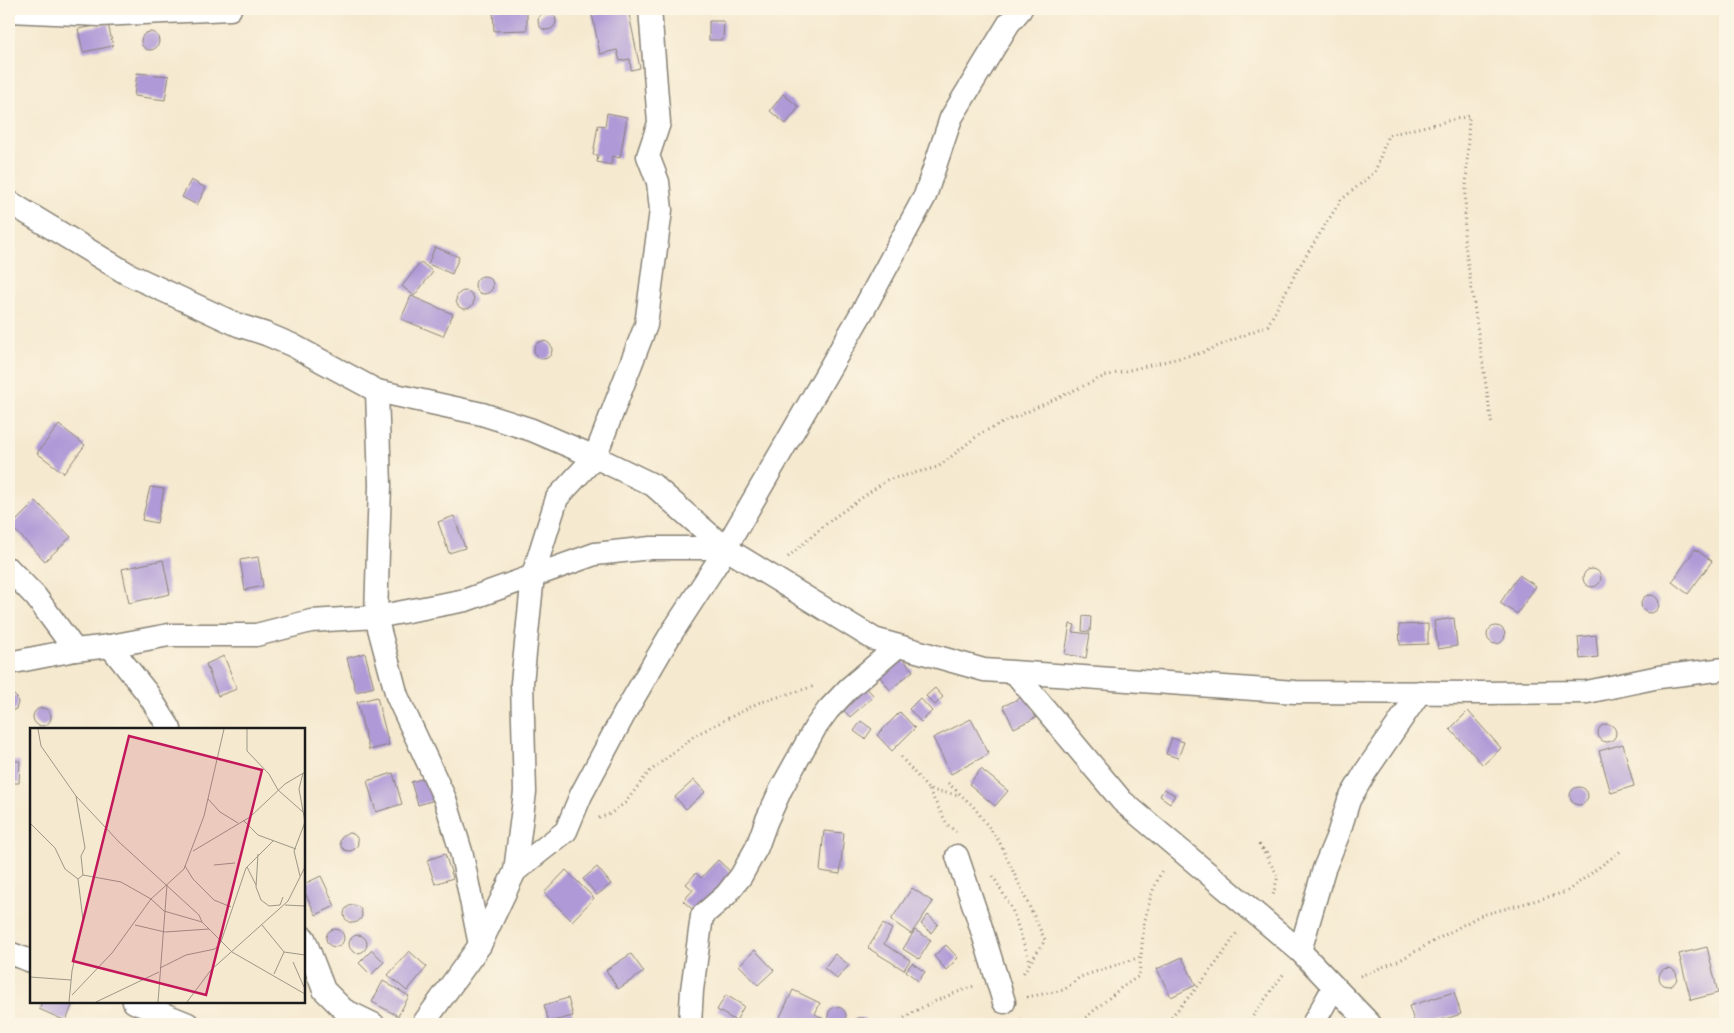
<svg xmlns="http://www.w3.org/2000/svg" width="1734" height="1033" viewBox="0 0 1734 1033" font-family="Itim,sans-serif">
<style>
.building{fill:#af99d7}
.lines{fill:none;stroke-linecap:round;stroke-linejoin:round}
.street-casing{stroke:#888276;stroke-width:25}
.path{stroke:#888276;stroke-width:3;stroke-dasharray:1 4;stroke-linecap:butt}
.street{stroke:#fff;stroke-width:22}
.inset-road{fill:none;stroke:#9e9787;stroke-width:1}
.view{fill:#c2185b;fill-opacity:0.15;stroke:#c2185b;stroke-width:2.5}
.inset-edge{fill:none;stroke:#1c1c1c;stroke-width:2.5}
</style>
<rect width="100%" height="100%" fill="#fcf5e5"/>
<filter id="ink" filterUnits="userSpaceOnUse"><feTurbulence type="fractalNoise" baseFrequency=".02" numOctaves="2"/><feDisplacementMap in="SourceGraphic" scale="10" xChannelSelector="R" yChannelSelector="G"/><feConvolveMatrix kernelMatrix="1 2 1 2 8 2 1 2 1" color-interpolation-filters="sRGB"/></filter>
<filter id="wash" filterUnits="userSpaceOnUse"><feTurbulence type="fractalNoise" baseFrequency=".0096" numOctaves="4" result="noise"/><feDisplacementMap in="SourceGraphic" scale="20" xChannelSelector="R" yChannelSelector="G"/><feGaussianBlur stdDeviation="1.12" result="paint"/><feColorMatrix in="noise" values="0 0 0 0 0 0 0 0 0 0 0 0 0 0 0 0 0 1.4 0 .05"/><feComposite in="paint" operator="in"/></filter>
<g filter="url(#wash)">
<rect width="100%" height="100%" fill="#f5e9cf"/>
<g id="blocks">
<g class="building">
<path d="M493,9H527V30L494,31Z"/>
<path d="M617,9H628L640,68L631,70L630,59L620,61L617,50L600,54L592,14Z"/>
<circle cx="547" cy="21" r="9"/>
<path d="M709,21H724L723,40H709Z"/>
<path d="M108,24L113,46L83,52L78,29Z"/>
<circle cx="150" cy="41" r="9"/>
<path d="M137,73L169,76L165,100L134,96Z"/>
<path d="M783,94L799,107L786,124L770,111Z"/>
<path d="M607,113L627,117L620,158L612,156L611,165L597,162L598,155H593L598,125L605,126Z"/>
<path d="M191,180L206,188L197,205L182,197Z"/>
<path d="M435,247L459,257L452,274L428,264Z"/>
<path d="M421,262L433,272L414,296L402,286Z"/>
<circle cx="484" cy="285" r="9"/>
<circle cx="465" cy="300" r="9"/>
<path d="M411,296L453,314L443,336L401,319Z"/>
<circle cx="543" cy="350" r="9"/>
<path d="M59,425L85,445L64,473L37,453Z"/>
<path d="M150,487L164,489L157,523L142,520Z"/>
<path d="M36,501L71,537L45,561L11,526Z"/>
<path d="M454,516L465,548L449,553L438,522Z"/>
<path d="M1695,549L1712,561L1688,594L1672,582Z"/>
<path d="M258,557L263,586L245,590L240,560Z"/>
<path d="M163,560L170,594L129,603L122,569Z"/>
<circle cx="1592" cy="578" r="9"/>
<path d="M1519,575L1536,586L1517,614L1500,603Z"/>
<circle cx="1650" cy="604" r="9"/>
<path d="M1083,616L1091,617L1090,632L1082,631Z"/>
<path d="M1454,618L1457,646L1438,649L1434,621Z"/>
<path d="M1070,624L1075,625L1073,632L1090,634L1086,658L1065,654Z"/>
<path d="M1428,624V644L1400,645L1399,625Z"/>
<circle cx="1496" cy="635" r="9"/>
<path d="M1596,635L1598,657L1580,659L1578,637Z"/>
<path d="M365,653L374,687L356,692L347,658Z"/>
<path d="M899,654L913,671L890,690L876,672Z"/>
<path d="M224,656L237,689L218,696L206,664Z"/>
<path d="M862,683L874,696L850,717L838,704Z"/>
<path d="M935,688L943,697L935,705L926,696Z"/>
<path d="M9,694H13L17,698L18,703L16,709L11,711H9Z"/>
<path d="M1027,695L1037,717L1014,728L1003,706Z"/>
<path d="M377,697L389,745L369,750L357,702Z"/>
<path d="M920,698L932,711L921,722L909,709Z"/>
<circle cx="42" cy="717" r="9"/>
<path d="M1468,711L1501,748L1483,765L1450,729Z"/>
<path d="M900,712L915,728L892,751L877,735Z"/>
<path d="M971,719L989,754L951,774L933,738Z"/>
<path d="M861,721L872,729L865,739L854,731Z"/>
<circle cx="1607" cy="733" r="9"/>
<path d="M1172,738L1184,742L1178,758L1166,754Z"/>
<path d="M1623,744L1634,786L1611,793L1599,751Z"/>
<path d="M9,761H20L19,783H9Z"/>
<path d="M981,769L1008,791L995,806L969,784Z"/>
<path d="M393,773L402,804L376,812L367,781Z"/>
<path d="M431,776L438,799L418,805L411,782Z"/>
<path d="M694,780L705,792L686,809L675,797Z"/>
<circle cx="1579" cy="796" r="9"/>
<path d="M1164,789L1175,795L1170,803L1160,796Z"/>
<path d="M824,831L844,833L840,874L820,871Z"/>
<circle cx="349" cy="842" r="9"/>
<path d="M445,854L453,878L435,884L427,860Z"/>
<path d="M718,860L734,875L699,915L683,901L693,890L686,884L696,873L701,878Z"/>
<path d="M597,867L611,884L597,895L583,879Z"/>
<path d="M566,870L594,898L572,921L544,893Z"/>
<path d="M321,876L335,906L316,915L304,891V884Z"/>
<path d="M912,888L933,902L911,934L891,920Z"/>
<circle cx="353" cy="914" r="9"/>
<path d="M928,915L938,924L931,933L921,924Z"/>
<path d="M883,924L892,929L884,944L910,960L904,970L868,948Z"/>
<circle cx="335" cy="938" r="9"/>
<path d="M915,930L931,940L919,959L903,949Z"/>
<circle cx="358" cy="944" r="9"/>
<path d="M946,945L958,958L946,970L934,956Z"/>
<path d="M1707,947L1718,993L1691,1000L1679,954Z"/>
<path d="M372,950L384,962L371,975L359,963Z"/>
<path d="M755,950L774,970L758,985L739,965Z"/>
<path d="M409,951L427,967L407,991L388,975Z"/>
<path d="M631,954L644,972L618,989L606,970Z"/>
<path d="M835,954L849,965L837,979L824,968Z"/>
<path d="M1182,957L1196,985L1171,997L1157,969Z"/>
<path d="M912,963L925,972L918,981L906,971Z"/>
<circle cx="1668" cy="977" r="9"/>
<path d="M383,981L409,996L398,1016L372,1002Z"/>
<path d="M793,990L820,1003L815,1014L824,1019L821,1024H790L779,1019Z"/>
<path d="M1454,992L1461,1014L1429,1024H1415L1409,1006Z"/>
<path d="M726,995L744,1006L736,1021L717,1010Z"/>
<path d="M568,998L573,1016L549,1022L544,1005Z"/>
<path d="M42,1002H71L73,1003L66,1021L39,1009Z"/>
<circle cx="837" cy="1016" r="9"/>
<path d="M858,1018H864L868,1024H852L854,1020Z"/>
</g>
</g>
</g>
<g filter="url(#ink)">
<use href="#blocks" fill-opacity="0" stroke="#888276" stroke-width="1"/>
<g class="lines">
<g class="street-casing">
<g id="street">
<path d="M650,9L659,123L648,156L658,182L661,210L646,325L595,457L653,485L725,548L874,639L984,670L1295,692L1482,693L1587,692L1659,677L1725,669"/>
<path d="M9,11L100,15L230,9"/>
<path d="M9,202L128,274L238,325L266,334L292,345L377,391L482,414L532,430L595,457L557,498L533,575L522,683L525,792L515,871"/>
<path d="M377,391L380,485L376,617L397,696L445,799L462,855L480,945"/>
<path d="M9,569L36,597L75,650"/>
<path d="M110,646L148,694L170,729"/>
<path d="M9,663L75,650L110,646L169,635H256L311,621L376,617L466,600L595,554L651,548H725"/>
<path d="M1015,673L1122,801L1300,951L1370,1024"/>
<path d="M957,856L979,921L1004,1002"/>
<path d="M304,938L324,990L344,1010L373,1024"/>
<path d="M1300,951L1324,869L1338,835L1349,800L1366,771L1420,692"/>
<path d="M9,953L31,961"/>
<path d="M134,1002L188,1024"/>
<path d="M423,1024L480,945L515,871L566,831L581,795L627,709L669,637L717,563L865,307L925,196L951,118L1009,23L1021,9"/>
<path d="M690,1024L692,990L702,916L726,895L741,876L757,847L766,822L781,789L815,728L828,710L849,688L898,646"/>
<path d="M1313,1024L1334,987"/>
</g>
</g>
<g class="path">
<path d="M788,557L832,519L887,480L938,467L981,433L1105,376L1204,352L1268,325L1299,267L1341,200L1375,172L1388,135L1469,116L1464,238L1492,426"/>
<path d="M901,757L929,790L960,795"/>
<path d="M948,783L973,806L999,841L1045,940L1022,975"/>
<path d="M929,790L947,824L956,832"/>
<path d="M599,818L610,814L625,803L649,772L694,736L758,703L815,686"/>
<path d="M1270,857L1258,843L1278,876L1273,895"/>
<path d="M993,876L1012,909L1030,962"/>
<path d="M1360,976L1400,960L1479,916L1566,892L1621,851"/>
<path d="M1027,997L1064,990L1080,977L1140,957"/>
<path d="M1021,1020L1036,1024"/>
<path d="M896,1024C919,1006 947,996 974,986"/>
<path d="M1078,1024L1122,987L1139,976L1144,924L1151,895L1163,868"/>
<path d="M1164,1024C1192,995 1217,965 1238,931"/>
<path d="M1247,1024L1285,972"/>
</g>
<use href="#street" class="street"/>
</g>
</g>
<g transform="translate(30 728)">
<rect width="275" height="275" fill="#f5e9cf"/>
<path class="inset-road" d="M8,1L11,18L46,68L55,120L51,128L53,147M217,1V23L239,46L248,62L273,84M46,68L89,114L169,187L172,194L202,224L275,266M178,71L190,84L208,95M213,92L228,107L266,121M0,95L25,120L35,141L48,151L53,192L42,243L39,274M163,123L220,89L255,56L275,44M228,126L226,159L231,172L239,178L250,177L253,169M184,137L205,135M155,138L163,151L184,172L201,179M217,139L226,157M270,148L264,123L275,94L269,61L273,45M48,151L53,147L91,154L121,171L154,141L174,88L194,1M255,177L275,178M105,197L135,204L179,201M232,197L254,224L275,227M263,234L274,259M130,240L156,227L185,221L191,214L216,140L243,113M244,246L254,224M0,249L41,252M42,267L82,225L121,171L134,183L172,194M66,274L129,244M128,274L137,157M157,274L181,242L258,173L275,139"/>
<path class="view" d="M99,8L232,42L176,267L43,233Z"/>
<rect width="275" height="275" class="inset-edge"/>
</g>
<rect width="1734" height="1033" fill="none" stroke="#fcf5e5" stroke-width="30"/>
</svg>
